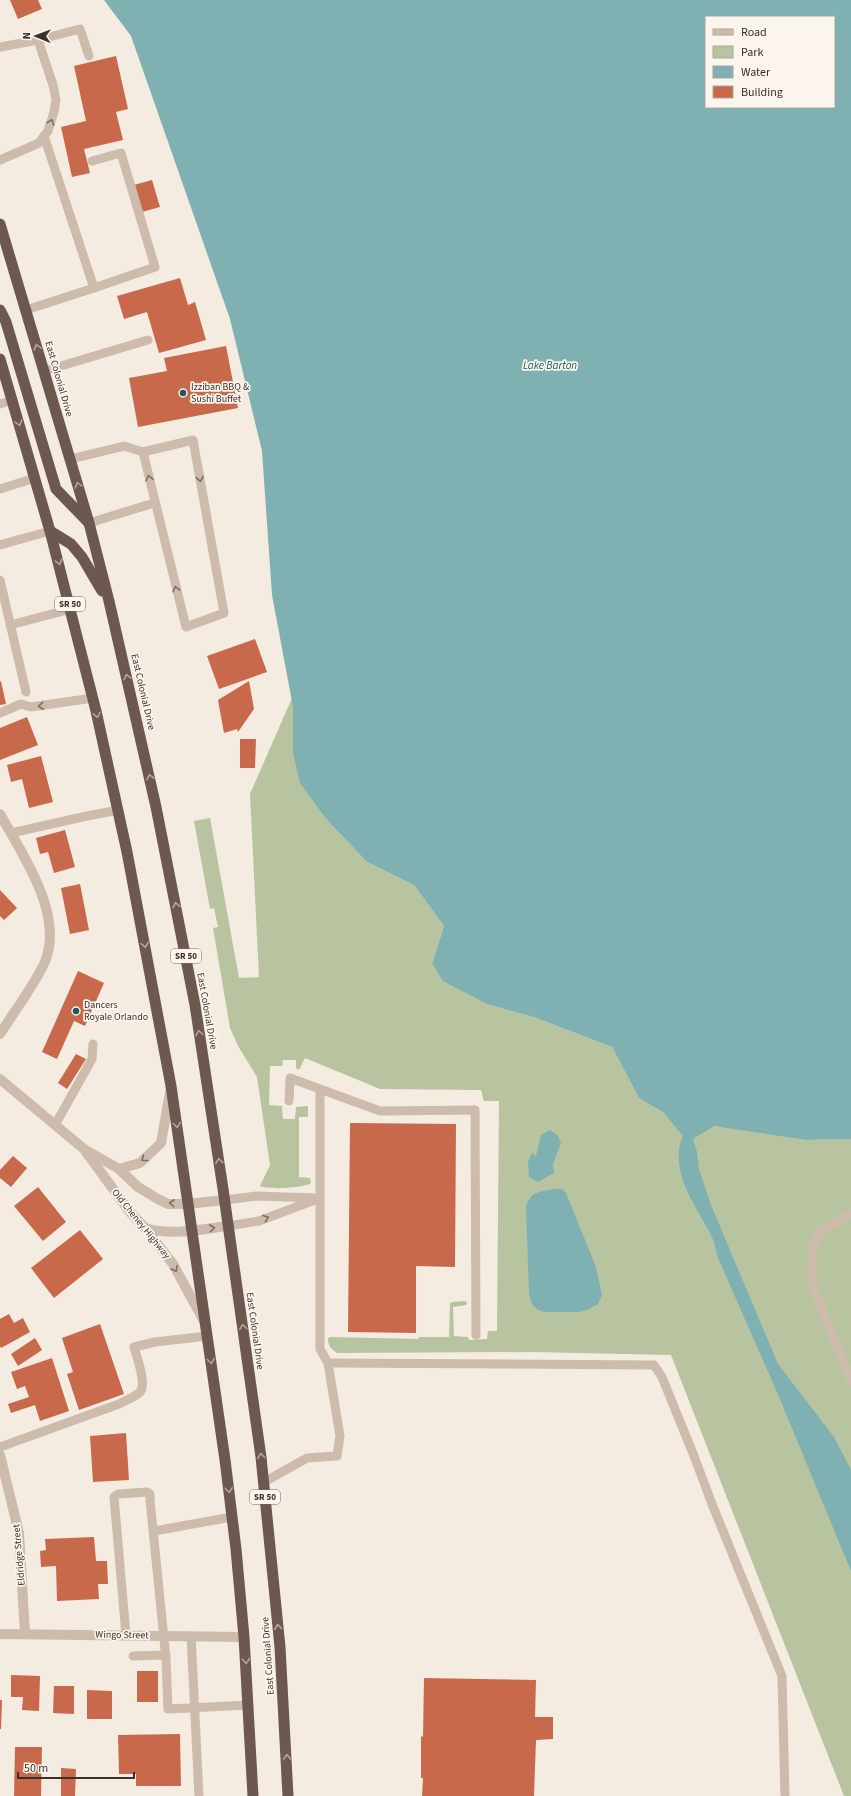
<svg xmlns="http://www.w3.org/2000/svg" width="851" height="1796" viewBox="0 0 851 1796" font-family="'Source Sans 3',sans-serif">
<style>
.green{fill:#b8c4a0}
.water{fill:#7fb0b2;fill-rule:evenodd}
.building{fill:#c8694b}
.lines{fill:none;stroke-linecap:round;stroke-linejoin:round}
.service{stroke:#cdbbac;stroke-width:9}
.minor{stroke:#cdbbac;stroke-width:10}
.tertiary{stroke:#cdbbac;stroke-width:10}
.trunk{stroke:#6c584f;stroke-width:11}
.oneway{stroke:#7d6f65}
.oneway2{stroke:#b4a69e}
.poi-dot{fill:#1f5a5e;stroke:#fbf5ee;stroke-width:1.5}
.labels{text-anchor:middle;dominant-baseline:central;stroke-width:3.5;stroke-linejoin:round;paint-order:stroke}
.shield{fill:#fbf5ee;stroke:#756b66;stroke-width:1}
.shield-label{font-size:9px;font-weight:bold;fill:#3b302b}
.street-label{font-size:10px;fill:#3b302b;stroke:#fbf5ee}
.poi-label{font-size:10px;fill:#3b302b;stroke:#fbf5ee;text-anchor:start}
.water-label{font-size:11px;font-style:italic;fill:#1f5a5e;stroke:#fbf5ee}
</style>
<rect width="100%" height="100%" fill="#f4ebe1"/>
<path class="green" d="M292,698L327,820L367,862L414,885L444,926L432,962L487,1004L536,1018L612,1047L639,1098L690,1123L763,1132L806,1140L851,1139V1796H844L671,1355L533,1352L337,1353C331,1349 328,1346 328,1338L330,1337L418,1339L419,1337H449L450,1303L452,1302L465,1301L467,1303L466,1305L453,1307L454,1336L468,1337L469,1340L487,1339L488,1331H497L499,1101H484L481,1090L380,1089L305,1058L299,1070L296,1068V1060H283L282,1066H270L269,1105L282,1106L283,1119H295L296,1107L308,1106V1117H299V1177L310,1178L311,1183C304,1188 268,1190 260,1186L270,1165L257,1077L238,1046L230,1028L213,928L218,927L214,908L210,909L194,821L210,818L239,978L259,977L250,794Z"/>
<g class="water">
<path d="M104,0H851V1139L806,1140L714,1126L693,1139L697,1152L699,1169L711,1205L778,1364L834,1437L851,1470V1571L777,1392L718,1258C716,1251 715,1244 712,1237C699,1210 676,1183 679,1151C679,1146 681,1141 683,1136L663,1112L639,1098L612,1047L536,1018L487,1004L443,981L432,963L444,926L414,885L367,862L327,820L300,783L293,753V707L272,595L262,451L230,319L131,36ZM706,17H834V107H706Z"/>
<path d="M550,1130L558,1136L561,1143L553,1164L554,1173L538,1182L529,1177L528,1162L532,1153L536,1156L541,1135Z"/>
<path d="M554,1189H562L566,1193L596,1267L602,1295L598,1304L587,1310L579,1312H545L538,1310L532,1304L529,1294L526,1207C531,1191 539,1192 554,1189Z"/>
</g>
<g class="building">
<path d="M10,0H38L42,9L18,19Z"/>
<path d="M116,56L128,109L116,112L123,140L84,149L90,173L72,177L61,127L86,121L74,66Z"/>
<path d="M152,180L160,207L142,212L134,185Z"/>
<path d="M180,278L188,305L195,302L206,340L159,353L147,312L124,319L117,296Z"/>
<path d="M226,346L238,408L138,427L129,378L167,371L164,358Z"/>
<path d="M255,639L267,672L219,689L207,656Z"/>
<path d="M1,681L6,704L0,705V682Z"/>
<path d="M249,681L254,709L238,732L237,729L224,733L218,700Z"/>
<path d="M27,717L38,745L0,760V728Z"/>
<path d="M240,739H256L255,768H240Z"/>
<path d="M41,756L53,802L29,808L22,779L11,782L7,765Z"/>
<path d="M65,830L75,867L54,873L48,852L40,854L36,838Z"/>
<path d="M80,884L89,930L70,934L61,888Z"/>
<path d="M0,890L17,908L4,920L0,916Z"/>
<path d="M78,971L104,983L85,1026L74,1021L57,1059L42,1052Z"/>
<path d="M76,1054L86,1059L67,1089L58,1083Z"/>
<path d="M350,1123L456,1124L455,1267L416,1266V1333L348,1332Z"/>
<path d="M13,1156L27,1168L11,1187L0,1178V1170Z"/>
<path d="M38,1187L66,1222L43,1241L14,1206Z"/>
<path d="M80,1230L103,1259L54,1298L31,1268Z"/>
<path d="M9,1314L14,1323L23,1318L30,1332L1,1348L0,1346V1319Z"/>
<path d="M100,1324L124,1394L79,1410L67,1374L73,1372L62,1338Z"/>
<path d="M35,1338L42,1350L18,1366L11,1354Z"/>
<path d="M52,1358L69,1411L40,1421L35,1405L11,1413L8,1404L29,1397L25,1386L17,1389L11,1372Z"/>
<path d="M126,1433L129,1480L93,1482L90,1436Z"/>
<path d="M94,1537L96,1561H107L108,1584H98L99,1599L57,1601L56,1566L41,1567L40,1551L46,1550L45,1539Z"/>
<rect x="137" y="1671" width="21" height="31"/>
<path d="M11,1675L40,1676L39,1711L22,1710L23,1697H11Z"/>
<path d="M424,1678L536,1680L535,1717H553V1739L536,1740L534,1796H422L423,1778H421V1736L423,1737Z"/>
<path d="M54,1686H74V1714L53,1713Z"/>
<path d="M87,1690L112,1691V1719H87Z"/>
<path d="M0,1700H2L1,1729H0Z"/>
<path d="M180,1734L181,1786H136V1774H119L118,1735Z"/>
<path d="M15,1747H42L41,1796H14Z"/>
<path d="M61,1768L76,1769L75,1796H61Z"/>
</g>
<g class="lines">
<g class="service">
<path d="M0,47L38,40L80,29L89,56"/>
<path d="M0,160L39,143L48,131L54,112L56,100L53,85L38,40"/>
<path d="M92,161L121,153L155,267L94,288"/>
<path d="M26,310L94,288L44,136"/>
<path d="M44,371L148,340"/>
<path d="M0,404L13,400"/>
<path d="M70,459L124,446L143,452L193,440L224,613L186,627L143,452"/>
<path d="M0,489L35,478"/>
<path d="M89,523L154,503"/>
<path d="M0,545L50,531"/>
<path d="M0,580L26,692"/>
<path d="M10,625L71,609"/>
<path d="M0,713L21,704L31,707L93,698"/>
<path d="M11,833L87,816L119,810"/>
<path d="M289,1101L290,1078L320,1089"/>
<path d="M55,1125L92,1059L93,1044"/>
<path d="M225,1200L257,1196L315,1198"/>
<path d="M851,1213L821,1231L812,1247V1267L813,1287L851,1381"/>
<path d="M228,1226L259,1221L320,1198"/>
<path d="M328,1363L654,1365L662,1377L694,1456L712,1504L782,1676L785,1796"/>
<path d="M0,1447L119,1404C126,1400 136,1397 141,1391C146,1381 137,1358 134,1347L155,1342L207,1336"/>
<path d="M264,1482L307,1458L337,1456L340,1436L328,1363L320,1349V1089L380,1111L475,1110L476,1335"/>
<path d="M154,1531L232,1517"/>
<path d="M126,1635L114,1497L118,1494L147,1492L150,1494V1500L166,1659L168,1709L249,1705"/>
<path d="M191,1636L199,1796"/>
<path d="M133,1656L166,1655"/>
</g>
<g class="minor">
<path d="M0,814C22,854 66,916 44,964C33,987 14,1012 0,1034"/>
<path d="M0,1455L19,1533L25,1634"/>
<path d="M0,1634L244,1637"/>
</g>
<g class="tertiary">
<path d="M0,1079L84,1149L119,1169L138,1187L158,1199L168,1204H187L225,1200"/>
<path d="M86,1152L130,1212L145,1228L173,1264L204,1321"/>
<path d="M119,1169L140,1163L161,1143L170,1092"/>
<path d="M145,1228C173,1236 201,1229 228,1226"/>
</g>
<g class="trunk">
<path d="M0,224L89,523L109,601L156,807L195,1005L223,1189L261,1457L280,1647L288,1796"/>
<path d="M0,310L6,322L56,489L88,522"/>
<path d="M0,359L50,531L96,711L127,852L171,1086L225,1460L236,1549L244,1637L253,1796"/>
<path d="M50,531L71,544L82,557L102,591"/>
</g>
</g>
<defs><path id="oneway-chevron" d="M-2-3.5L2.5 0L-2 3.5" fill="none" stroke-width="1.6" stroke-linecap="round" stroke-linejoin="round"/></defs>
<g class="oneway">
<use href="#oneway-chevron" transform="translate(51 122) rotate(-71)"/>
<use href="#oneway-chevron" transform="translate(149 478) rotate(-103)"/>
<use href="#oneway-chevron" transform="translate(200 479) rotate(80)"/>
<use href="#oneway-chevron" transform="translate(176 589) rotate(-104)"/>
<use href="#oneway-chevron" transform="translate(41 706) rotate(174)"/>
<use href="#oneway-chevron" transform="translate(144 1159) rotate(142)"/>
<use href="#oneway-chevron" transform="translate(172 1203) rotate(-174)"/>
<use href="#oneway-chevron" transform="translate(266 1218) rotate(-20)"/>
<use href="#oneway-chevron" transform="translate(212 1228) rotate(-7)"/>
<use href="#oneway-chevron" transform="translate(175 1269) rotate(60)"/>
</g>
<g class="oneway2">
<use href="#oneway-chevron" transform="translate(37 347) rotate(-106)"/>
<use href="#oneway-chevron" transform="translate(19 423) rotate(74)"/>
<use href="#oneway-chevron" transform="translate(78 485) rotate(-107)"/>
<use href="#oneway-chevron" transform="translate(59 562) rotate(75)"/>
<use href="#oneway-chevron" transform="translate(127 677) rotate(-104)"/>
<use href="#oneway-chevron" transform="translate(97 715) rotate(77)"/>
<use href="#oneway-chevron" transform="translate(150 777) rotate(-102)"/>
<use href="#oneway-chevron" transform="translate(176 905) rotate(-101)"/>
<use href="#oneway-chevron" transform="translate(145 945) rotate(79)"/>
<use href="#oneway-chevron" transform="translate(199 1033) rotate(-99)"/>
<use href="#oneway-chevron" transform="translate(177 1125) rotate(82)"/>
<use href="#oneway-chevron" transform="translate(219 1161) rotate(-98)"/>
<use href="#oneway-chevron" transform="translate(243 1327) rotate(-98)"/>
<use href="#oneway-chevron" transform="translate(211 1361) rotate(82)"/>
<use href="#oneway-chevron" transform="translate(261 1456) rotate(-97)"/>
<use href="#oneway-chevron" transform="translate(229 1490) rotate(83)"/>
<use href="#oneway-chevron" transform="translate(278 1627) rotate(-95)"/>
<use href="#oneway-chevron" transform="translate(246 1661) rotate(86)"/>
<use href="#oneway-chevron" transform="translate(287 1757) rotate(-92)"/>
</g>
<g class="poi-dot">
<circle cx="183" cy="393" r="4"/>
<circle cx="76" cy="1011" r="4"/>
</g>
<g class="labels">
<g class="shield">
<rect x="55" y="597" width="30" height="14" rx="3"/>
<rect x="171" y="949" width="30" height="14" rx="3"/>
<rect x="250" y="1490" width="30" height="14" rx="3"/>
</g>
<g class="shield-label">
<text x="70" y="604">SR 50</text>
<text x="186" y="956">SR 50</text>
<text x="265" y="1497">SR 50</text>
</g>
<g class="street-label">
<text transform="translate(59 379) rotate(74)">East Colonial Drive</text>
<text transform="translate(143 692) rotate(77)">East Colonial Drive</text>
<text transform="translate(207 1011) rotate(80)">East Colonial Drive</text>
<text transform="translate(141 1224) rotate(51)">Old Cheney Highway</text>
<text transform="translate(255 1331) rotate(82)">East Colonial Drive</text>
<text transform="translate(19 1555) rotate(-95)">Eldridge Street</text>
<text transform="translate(122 1635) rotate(1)">Wingo Street</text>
<text transform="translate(268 1656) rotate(-94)">East Colonial Drive</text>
</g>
<g class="poi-label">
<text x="191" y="387">Izziban BBQ &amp;<tspan x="191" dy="12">Sushi Buffet</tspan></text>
<text x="84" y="1005">Dancers<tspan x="84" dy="12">Royale Orlando</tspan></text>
</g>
<g class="water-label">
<text x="550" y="365">Lake Barton</text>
</g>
</g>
<rect x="705" y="16" width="130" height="92" fill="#fbf5ee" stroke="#aea6a0"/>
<rect x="713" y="29" width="20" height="6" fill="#cdbbac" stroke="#aea6a0"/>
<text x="741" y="36" font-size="12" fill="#3b302b">Road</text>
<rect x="713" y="46" width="20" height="12" fill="#b8c4a0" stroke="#aea6a0"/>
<text x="741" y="56" font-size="12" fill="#3b302b">Park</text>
<rect x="713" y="66" width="20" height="12" fill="#7fb0b2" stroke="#aea6a0"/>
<text x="741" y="76" font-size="12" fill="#3b302b">Water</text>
<rect x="713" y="86" width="20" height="12" fill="#c8694b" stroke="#aea6a0"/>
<text x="741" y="96" font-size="12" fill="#3b302b">Building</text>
<g transform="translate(36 36) rotate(271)" stroke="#fbf5ee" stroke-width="3" paint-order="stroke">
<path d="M0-3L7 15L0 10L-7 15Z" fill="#3b302b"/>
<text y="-6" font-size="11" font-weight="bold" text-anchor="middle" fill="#3b302b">N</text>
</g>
<path d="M18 1772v6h116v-6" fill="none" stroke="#3b302b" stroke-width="2"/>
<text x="24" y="1772" font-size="12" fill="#3b302b" stroke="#fbf5ee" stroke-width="3" paint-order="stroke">50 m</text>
</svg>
